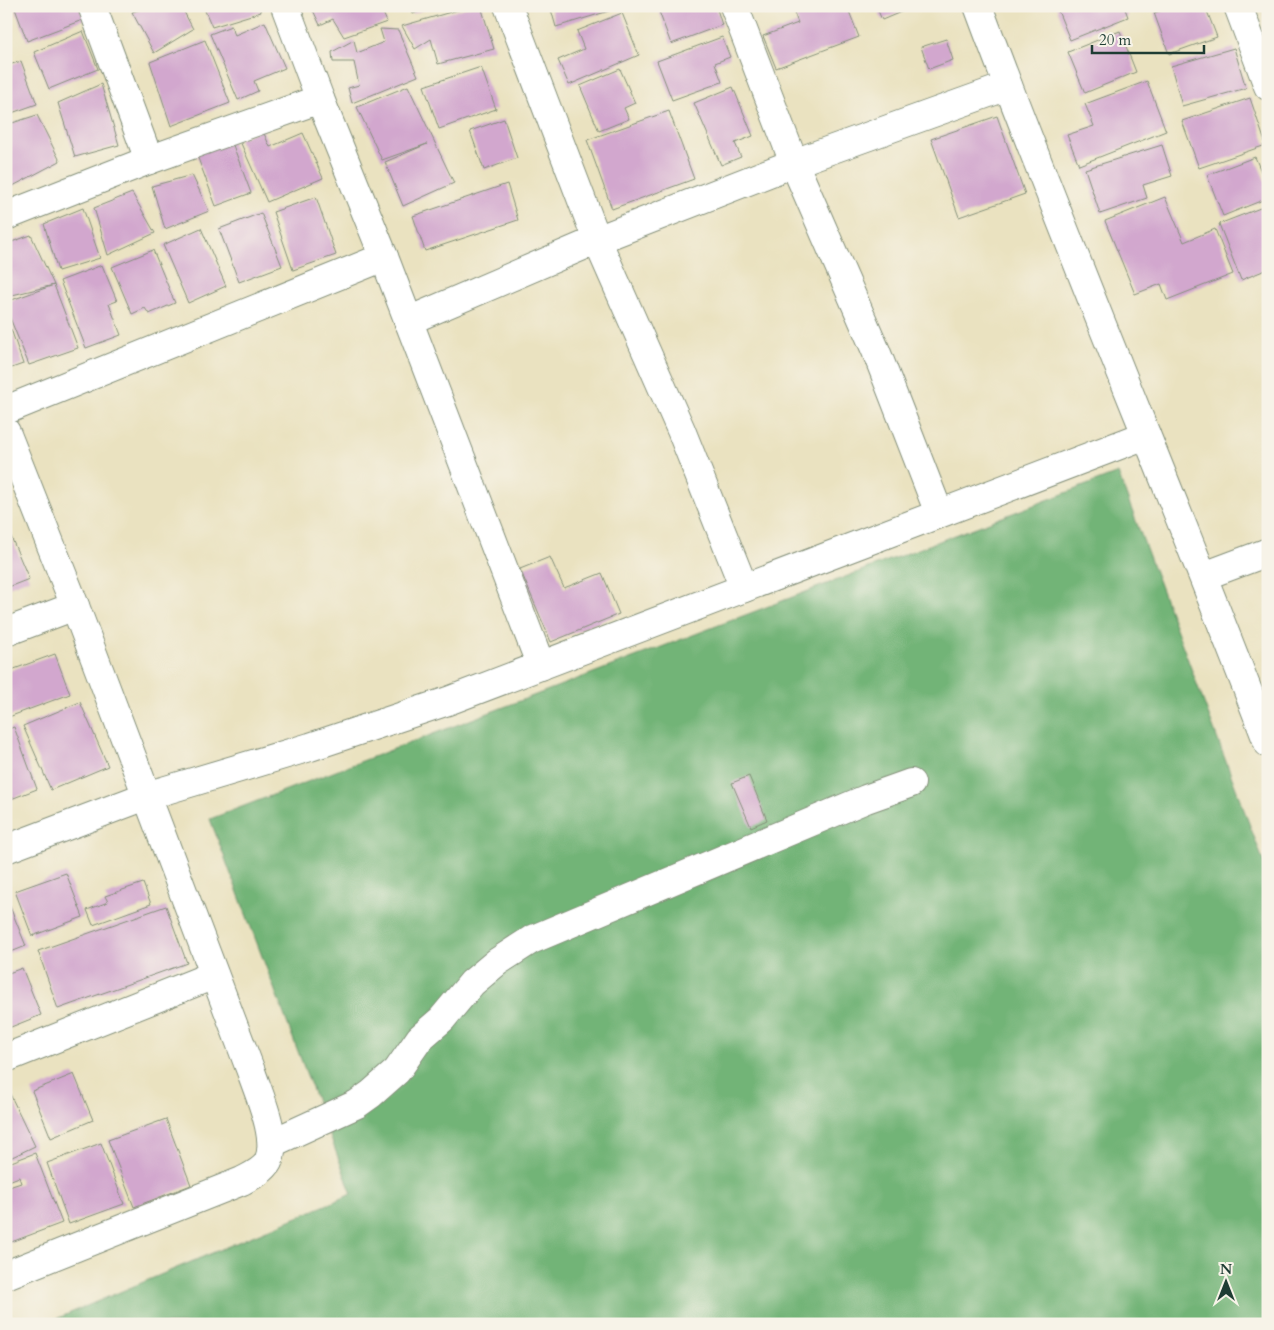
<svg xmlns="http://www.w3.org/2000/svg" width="1274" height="1330" viewBox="0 0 1274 1330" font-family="Cardo,serif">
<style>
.forest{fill:#72b477;stroke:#487856}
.building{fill:#d2a7ce}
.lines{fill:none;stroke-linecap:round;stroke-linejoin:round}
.minor-casing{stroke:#84907a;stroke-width:30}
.tertiary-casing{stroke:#84907a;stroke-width:30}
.minor{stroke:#fff;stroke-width:28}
.tertiary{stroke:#fff;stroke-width:28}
</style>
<rect width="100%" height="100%" fill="#f7f3e8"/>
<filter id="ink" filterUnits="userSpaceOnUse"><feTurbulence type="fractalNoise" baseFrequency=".02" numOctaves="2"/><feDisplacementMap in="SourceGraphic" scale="10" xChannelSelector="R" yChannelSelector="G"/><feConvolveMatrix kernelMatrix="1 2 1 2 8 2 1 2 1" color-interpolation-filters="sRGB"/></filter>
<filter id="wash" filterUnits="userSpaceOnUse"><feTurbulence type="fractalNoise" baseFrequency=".0096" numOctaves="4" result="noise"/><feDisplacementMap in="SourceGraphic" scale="20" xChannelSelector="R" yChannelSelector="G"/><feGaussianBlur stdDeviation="1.12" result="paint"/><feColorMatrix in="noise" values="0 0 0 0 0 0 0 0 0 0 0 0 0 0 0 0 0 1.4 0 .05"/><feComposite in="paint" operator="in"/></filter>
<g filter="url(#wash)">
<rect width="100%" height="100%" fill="#eae2c0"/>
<path class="forest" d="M1118,473L1268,874V1324H44L352,1194L210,819Z"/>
<g id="blocks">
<g class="building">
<path d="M14,6H79L85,19L27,41Z"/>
<path d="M151,6H181L193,29L154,53L132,12Z"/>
<path d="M203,6H258L261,12L212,27Z"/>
<path d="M311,6H380L387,22L344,37L333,19L320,25Z"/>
<path d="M410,6H432L413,14Z"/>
<path d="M472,6H481L494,49L438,64L431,39L415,49L402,26Z"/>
<path d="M550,6H608L609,11L556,27Z"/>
<path d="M657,6H716L722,25L671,44Z"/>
<path d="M803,6H847L859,37L776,68L763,36L798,23L793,10Z"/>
<path d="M876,6H915L882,20Z"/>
<path d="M1056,6H1124L1128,17L1070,40Z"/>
<path d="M1174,6H1205L1217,37L1169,54L1154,13Z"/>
<path d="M622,13L639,55L569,85L558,60L584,49L577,31Z"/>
<path d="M265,22L285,68L254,81L258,91L238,100L210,34L231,26L235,35Z"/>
<path d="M380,29L398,30L418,76L352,103L348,88L359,85L354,62H333L332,52L354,40L357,53L384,42Z"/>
<path d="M83,31L98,69L49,89L34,52Z"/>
<path d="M1120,31L1136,72L1085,93L1068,52Z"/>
<path d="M722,37L730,57L715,63L722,82L672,100L657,61Z"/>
<path d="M946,39L953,60L929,69L921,47Z"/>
<path d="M205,40L230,103L171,126L150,62Z"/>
<path d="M1234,48L1246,88L1182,106L1171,66Z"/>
<path d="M21,61L37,104L6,115V66Z"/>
<path d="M481,67L496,109L439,129L424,86Z"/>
<path d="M620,69L635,103L624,108L629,119L599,131L580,86Z"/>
<path d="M1147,81L1166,131L1079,165L1067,135L1094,126L1085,104Z"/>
<path d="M101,84L119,145L75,157L58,103Z"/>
<path d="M408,86L454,183L403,206L385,162L427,144L382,160L357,107Z"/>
<path d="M733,87L753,136L735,143L741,157L721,165L694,103Z"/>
<path d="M1250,98L1266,145L1199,168L1182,121Z"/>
<path d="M669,111L694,179L612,209L587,140Z"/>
<path d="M37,115L60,161L11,187L6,176V125Z"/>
<path d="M997,116L1025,194L959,217L931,139Z"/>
<path d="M504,119L517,158L484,170L470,131Z"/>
<path d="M262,129L270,147L303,133L323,178L267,202L239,139Z"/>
<path d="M231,140L251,193L216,206L196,153Z"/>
<path d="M1162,145L1172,176L1143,185L1147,198L1100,214L1085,169Z"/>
<path d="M1255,157L1268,188V198L1223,216L1207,175Z"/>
<path d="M192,175L209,211L165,229L152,186Z"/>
<path d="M507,184L518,220L425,251L413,216Z"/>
<path d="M132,193L155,233L108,255L94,208Z"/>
<path d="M316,197L336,255L293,270L273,212Z"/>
<path d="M1165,197L1184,242L1215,229L1233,274L1167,300L1161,284L1135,294L1105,221Z"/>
<path d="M1268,205V269L1241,280L1219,224Z"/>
<path d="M83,208L100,258L58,271L44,224Z"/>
<path d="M261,213L282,266L239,282L219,229Z"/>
<path d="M201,228L226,286L188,303L163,245Z"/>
<path d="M31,235L54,285L8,296L6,244Z"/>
<path d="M153,250L175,303L149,314L145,308L132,314L112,267Z"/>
<path d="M102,265L117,301L109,304L121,335L86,348L60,281Z"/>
<path d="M54,285L78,348L29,365L6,308V302Z"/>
<path d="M11,329L23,364L6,370V333Z"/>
<path d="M9,532L29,579L6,588V534Z"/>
<path d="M550,557L564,588L602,573L619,614L551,642L520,569Z"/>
<path d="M55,654L70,694L6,718V672Z"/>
<path d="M80,702L108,766L51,790L23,726Z"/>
<path d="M14,727L37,789L6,801V730Z"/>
<path d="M749,776L767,820L751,827L732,783Z"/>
<path d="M66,873L83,917L32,936L15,891Z"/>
<path d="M143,883L151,904L93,925L87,910L108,902L105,896Z"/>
<path d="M6,897L26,946L6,954Z"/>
<path d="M166,906L187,963L58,1009L38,951Z"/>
<path d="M22,968L41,1015L6,1029V974Z"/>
<path d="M74,1074L93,1120L51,1138L32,1091Z"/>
<path d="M9,1092L35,1146L6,1160V1093Z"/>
<path d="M166,1119L191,1185L134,1207L108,1140Z"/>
<path d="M101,1143L124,1204L69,1224L47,1163Z"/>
<path d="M35,1153L62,1223L6,1244V1188L21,1183L19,1177L6,1182V1164Z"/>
</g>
</g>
</g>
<g filter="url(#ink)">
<use href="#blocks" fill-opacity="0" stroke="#84907a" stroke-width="1"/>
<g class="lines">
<g class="minor-casing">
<g id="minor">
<path d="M92,6L149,160"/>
<path d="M285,6L320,99L384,257L541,666"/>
<path d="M508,6L597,240L681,430L744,588"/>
<path d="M734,6L794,163L876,351L939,513"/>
<path d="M1238,6L1268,86"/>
<path d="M6,216L149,160L320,99"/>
<path d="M408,321L597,240L794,163L1008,86"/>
<path d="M6,410L384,257"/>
<path d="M6,432L75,606L252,1074C260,1097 279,1140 268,1162C263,1171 251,1176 242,1181L6,1275"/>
<path d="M1204,576L1268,552"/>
<path d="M6,632L75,606"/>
<path d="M6,849L146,796L310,747L448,701L1146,435"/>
<path d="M6,1058L214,975"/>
<path d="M272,1143L357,1104L371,1094L397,1071L420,1038L442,1019L472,983L497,962L531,940L866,799L911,783"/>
</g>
</g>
<g class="tertiary-casing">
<path id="tertiary" d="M978,6C1070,254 1174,497 1268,743"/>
</g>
<use href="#minor" class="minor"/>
<use href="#tertiary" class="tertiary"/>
</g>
</g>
<rect width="1274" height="1330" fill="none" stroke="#f7f3e8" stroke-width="25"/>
<g transform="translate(1226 1282)" stroke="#f7f3e8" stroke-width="4" paint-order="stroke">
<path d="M0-4L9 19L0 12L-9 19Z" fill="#1f3d34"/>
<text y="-8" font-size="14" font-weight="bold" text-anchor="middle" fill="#1f3d34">N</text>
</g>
<path d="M1092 45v8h112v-8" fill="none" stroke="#1f3d34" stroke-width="2.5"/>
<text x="1099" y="45" font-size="15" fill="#1f3d34" stroke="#f7f3e8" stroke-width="4" paint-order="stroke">20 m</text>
</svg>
